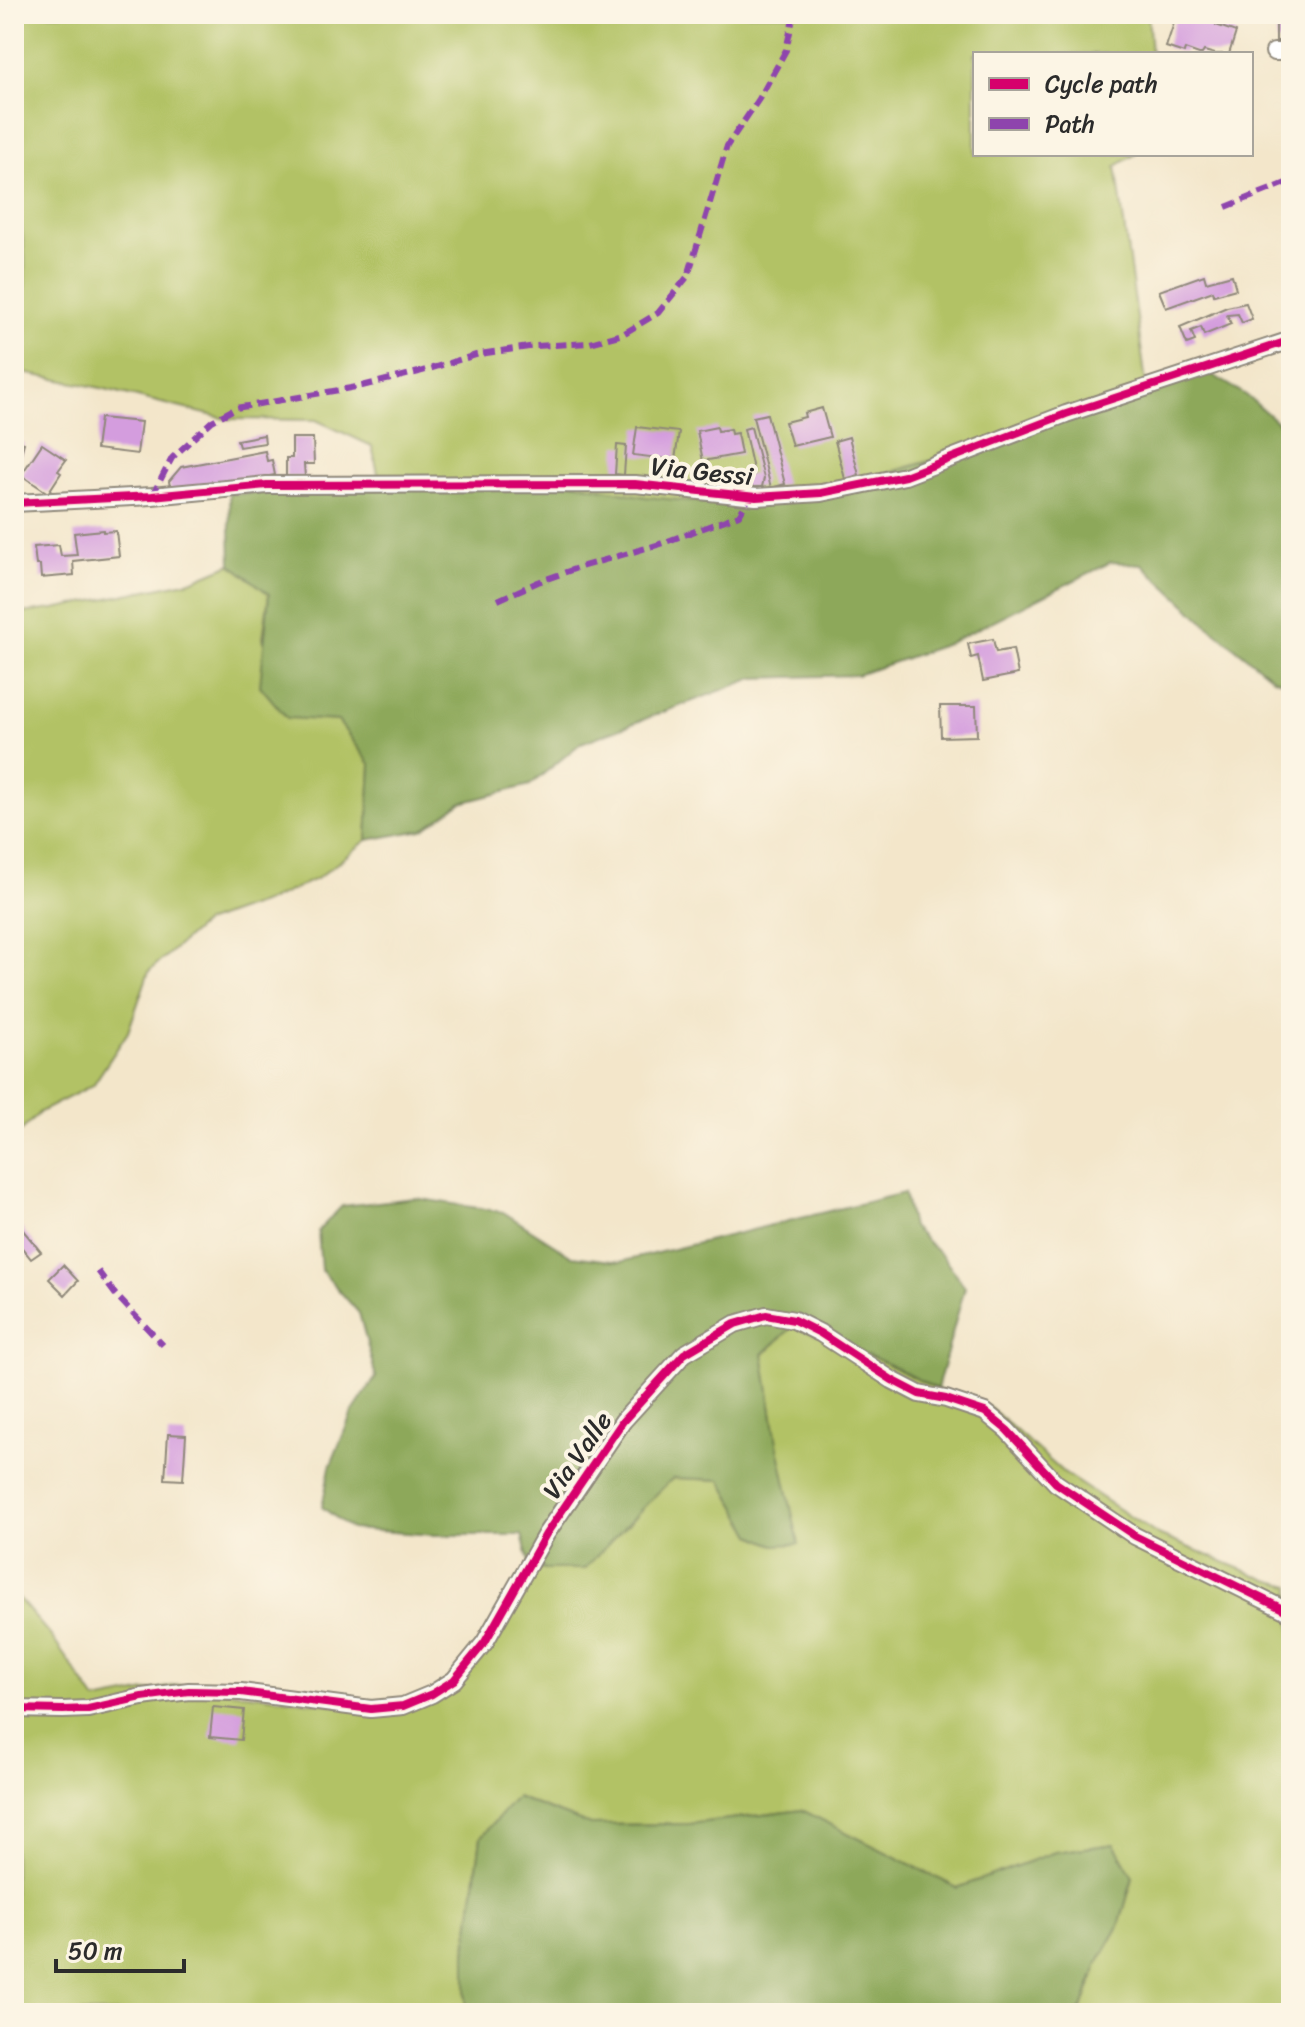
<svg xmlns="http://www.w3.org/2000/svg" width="1305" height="2027" viewBox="0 0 1305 2027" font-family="Sriracha,sans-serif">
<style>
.green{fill:#b2c265;stroke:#6e7648;stroke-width:2}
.forest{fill:#8da85a;stroke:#5c6a42;stroke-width:2}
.building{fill:#d49dde}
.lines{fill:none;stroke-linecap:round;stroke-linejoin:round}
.minor-casing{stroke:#8f887a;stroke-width:20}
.minor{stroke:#fff;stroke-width:16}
.quiet{stroke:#8e44ad;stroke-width:6;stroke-dasharray:12 6;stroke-linecap:butt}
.cycleway-casing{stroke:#fcf5e5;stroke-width:13}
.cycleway{stroke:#d6006c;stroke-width:8}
.labels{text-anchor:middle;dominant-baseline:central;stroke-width:8;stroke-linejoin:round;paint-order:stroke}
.street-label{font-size:26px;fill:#2b2b2b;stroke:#fcf5e5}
</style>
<rect width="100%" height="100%" fill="#fcf5e5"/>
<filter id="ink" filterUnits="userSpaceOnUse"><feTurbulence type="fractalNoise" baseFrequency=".0125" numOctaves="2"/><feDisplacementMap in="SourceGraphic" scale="16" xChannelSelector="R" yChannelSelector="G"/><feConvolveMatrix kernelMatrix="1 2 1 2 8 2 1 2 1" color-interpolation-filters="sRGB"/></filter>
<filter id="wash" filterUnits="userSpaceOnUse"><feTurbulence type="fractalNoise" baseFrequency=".006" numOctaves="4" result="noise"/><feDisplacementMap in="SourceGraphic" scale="32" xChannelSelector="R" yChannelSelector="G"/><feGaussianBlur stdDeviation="1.8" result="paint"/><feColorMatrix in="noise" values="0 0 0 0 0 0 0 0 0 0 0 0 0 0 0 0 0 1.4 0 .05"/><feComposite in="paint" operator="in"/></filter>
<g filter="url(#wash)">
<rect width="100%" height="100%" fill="#f3e6ca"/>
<g class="green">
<path d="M14,14H1148L1151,54H975V154H1136L1116,166L1147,390L1062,422L847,485L745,507L646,497L569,482L381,487L372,446L316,420L226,419L101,388L24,373L25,257L14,169Z"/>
<path d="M231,564L269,594L263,638L287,717L338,721L371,765L367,840L318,878L270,900L204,923L149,971L128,1032L93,1085L40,1112L14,1138V614L54,609L191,581Z"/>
<path d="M792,1327L828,1337L875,1358L937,1389L989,1407L1065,1474L1158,1535L1268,1580L1291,1586V2013H1075L1082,2008L1098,1963L1119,1926L1133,1878L1114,1844L1055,1852L957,1888L802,1810L689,1824L590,1825L517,1797L481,1837L466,1953V2013H14V1593L51,1636L96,1701L178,1685L383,1711L431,1703L475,1656L531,1569L628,1525L644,1505L673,1478L721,1480L752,1535L777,1443L763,1355Z"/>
</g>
<g class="forest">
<path d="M1203,369L1246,395L1291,434V684L1273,678L1212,629L1142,564L1111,562L947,644L857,675L754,678L581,743L530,785L461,803L422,830L367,840L371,765L338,721L287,718L260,686L269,594L231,564L229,494L569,482L646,497L745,506L847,485L958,453Z"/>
<path d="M904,1193L912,1227L942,1256L965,1287L937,1389C889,1364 845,1342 792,1327L763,1354L777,1443L799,1544L774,1545L752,1535L721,1480L673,1478C642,1507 614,1539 584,1569H531L522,1535H434L351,1529L322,1507L330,1467L352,1413L376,1377L359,1313L321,1270L318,1231L342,1206L415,1198L503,1212L572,1256L620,1262Z"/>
<path d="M516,1797L590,1825L689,1824L802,1810L957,1888L1055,1852L1114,1844L1133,1877L1119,1926L1098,1963L1082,2008L1075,2013H466V1953L481,1837Z"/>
</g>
<g id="blocks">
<g class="building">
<path d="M1177,14H1234V17L1217,18L1216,25L1236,32L1229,54H1215L1204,51L1202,54H1199L1185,49L1184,53L1166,47Z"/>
<rect x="1276" y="15" width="15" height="26"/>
<path d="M1204,275L1206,282L1232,275L1236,289L1214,295L1213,291L1166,308L1159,291Z"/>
<path d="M1246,303L1252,319L1242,323L1238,314L1227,315L1231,324L1204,335L1201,327L1191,331L1195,341L1187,344L1180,327L1227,307Z"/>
<path d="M822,408L830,437L792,446L785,422L805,417L804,413Z"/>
<path d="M767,414L785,484L771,488L753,417Z"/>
<path d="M100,418L141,422L137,454L96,449Z"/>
<path d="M637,427L679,432L675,460L633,455Z"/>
<path d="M717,427L718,431L730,429L731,434L737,433L741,454L703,461L697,431Z"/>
<path d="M751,427L764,478L762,487H740L741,477L754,474L744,429Z"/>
<path d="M264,435L265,443L239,447L237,440Z"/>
<path d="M849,437L859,475L845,479L835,441Z"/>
<path d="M292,438H313L314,464H304L305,477H286V458H292Z"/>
<path d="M14,440L24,443L15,475H14Z"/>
<path d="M42,444L66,460L58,471L61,473L48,493L21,475Z"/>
<path d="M617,445L626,446L624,475L615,474Z"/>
<path d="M265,451L267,461L272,460L275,475L171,493L169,481L181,467Z"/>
<path d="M103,530V532L116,531L119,556L73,561L74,575L41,578L40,565H36L34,547L59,545L61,556L77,555L74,533Z"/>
<path d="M993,639L996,652L1013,649L1018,674L983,681L978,656L971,658L968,644Z"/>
<path d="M940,706H976L977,736L941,737Z"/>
<path d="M17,1223L41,1252L31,1259L14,1238V1226Z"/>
<path d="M63,1265L78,1281L65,1295L49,1279Z"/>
<path d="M168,1434L186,1435L183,1480L165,1479Z"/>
<path d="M213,1707L244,1710L241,1740L210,1737Z"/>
</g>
</g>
</g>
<g filter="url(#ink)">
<use href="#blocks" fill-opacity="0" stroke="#8f887a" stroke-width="2"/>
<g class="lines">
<g class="minor-casing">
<g id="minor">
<path d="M1274,52H1291"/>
<path d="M14,503L152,496L267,485L635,484L756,497L821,493L905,476L1066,414L1291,340"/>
<path d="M14,1709L63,1710L88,1709L142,1697L189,1691L241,1692L371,1709L403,1706L432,1694L454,1680L485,1642L546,1534L623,1421L684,1354L735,1324L766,1315L794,1320L820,1333L892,1380L919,1394L946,1399L985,1412L1007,1430L1056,1483L1135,1536L1291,1613"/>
</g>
</g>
<use href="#minor" class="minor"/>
<g class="quiet">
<path d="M1226,207L1291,181"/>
<path d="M152,496L172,458L212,421L236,408L362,386L419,372L479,354L536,346L590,343L623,334L658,313L688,276L727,146L759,99L786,50L794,14"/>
<path d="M498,600L538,582L580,567L657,545L739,515L750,497"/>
<path d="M98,1271L115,1294L163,1345"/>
</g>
<g class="cycleway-casing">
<g id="cycleway">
<path d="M14,503L152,496L267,485L635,484L756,497L821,493L905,476L1066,414L1291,340"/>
<path d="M14,1709L63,1710L88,1709L142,1697L189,1691L241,1692L371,1709L403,1706L432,1694L454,1680L485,1642L546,1534L623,1421L684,1354L735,1324L766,1315L794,1320L820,1333L892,1380L919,1394L946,1399L985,1412L1007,1430L1056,1483L1135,1536L1291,1613"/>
</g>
</g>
<use href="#cycleway" class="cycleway"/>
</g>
</g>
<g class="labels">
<g class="street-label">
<text transform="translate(702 471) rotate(6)">Via Gessi</text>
<text transform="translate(577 1455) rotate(-55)">Via Valle</text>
</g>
</g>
<rect width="1305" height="2027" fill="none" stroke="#fcf5e5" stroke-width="48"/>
<rect x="973" y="52" width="280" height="104" fill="#fcf5e5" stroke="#a8a49b" stroke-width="2"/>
<rect x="989" y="78" width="40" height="12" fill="#d6006c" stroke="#a8a49b" stroke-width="2"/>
<text x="1045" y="92" font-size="24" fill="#2b2b2b">Cycle path</text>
<rect x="989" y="118" width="40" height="12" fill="#8e44ad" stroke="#a8a49b" stroke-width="2"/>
<text x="1045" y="132" font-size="24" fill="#2b2b2b">Path</text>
<path d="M56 1959v12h128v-12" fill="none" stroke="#2b2b2b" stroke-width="4"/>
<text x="68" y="1959" font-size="24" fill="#2b2b2b" stroke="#fcf5e5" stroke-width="6" paint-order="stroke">50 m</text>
</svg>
